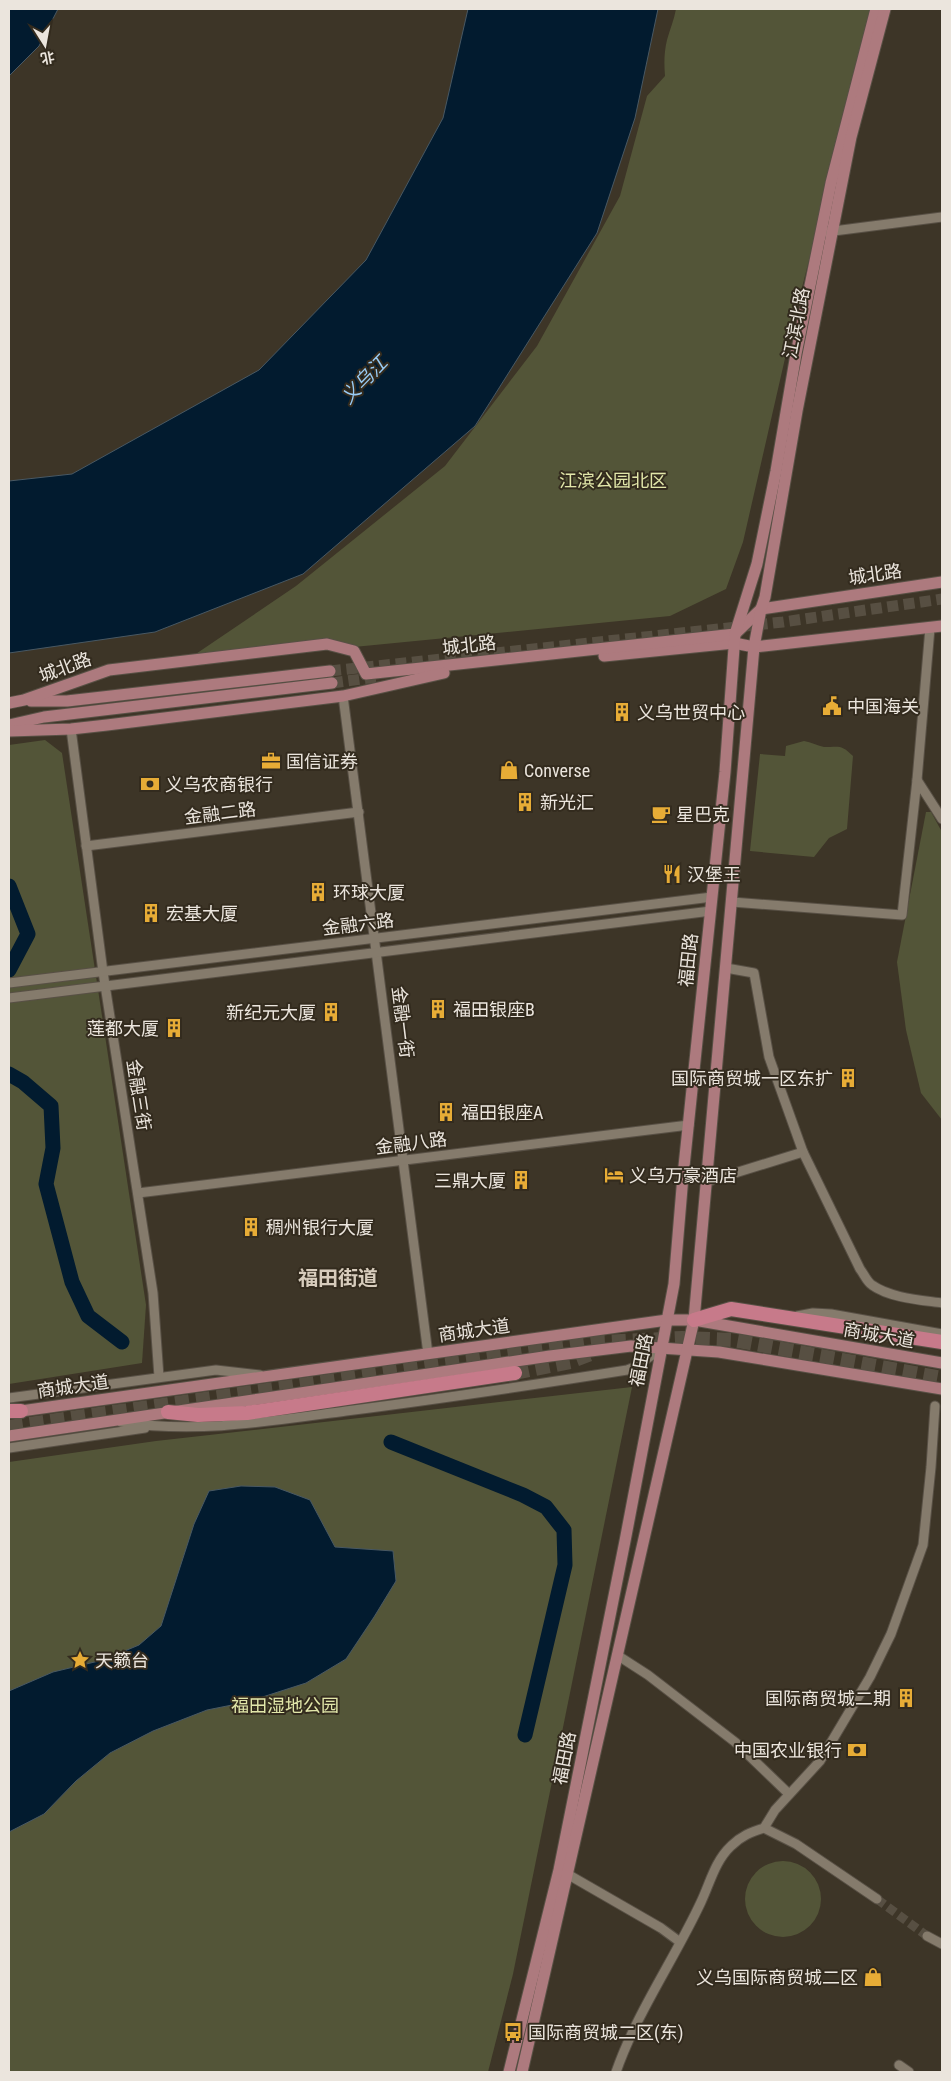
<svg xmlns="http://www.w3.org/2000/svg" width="951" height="2081" viewBox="0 0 951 2081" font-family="'Roboto Condensed','Noto Sans SC',sans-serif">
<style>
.green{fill:#535538}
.water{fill:#021b2f;stroke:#485863}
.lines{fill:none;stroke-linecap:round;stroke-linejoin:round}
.river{stroke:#021b2f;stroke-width:15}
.minor-tunnel{stroke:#574f42;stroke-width:9;stroke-dasharray:9 4.5;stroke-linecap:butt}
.major-tunnel{stroke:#574f42;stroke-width:11;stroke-dasharray:11 5.5;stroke-linecap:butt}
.highway-tunnel{stroke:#574f42;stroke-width:14;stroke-dasharray:14 7;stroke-linecap:butt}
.minor-casing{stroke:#585045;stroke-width:11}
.major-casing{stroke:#585045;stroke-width:13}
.highway-casing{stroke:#585045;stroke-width:16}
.minor{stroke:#857b6c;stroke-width:9}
.major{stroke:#ad7a7e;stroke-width:11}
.highway{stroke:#c77a8a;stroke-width:14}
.labels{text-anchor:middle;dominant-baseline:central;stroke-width:4;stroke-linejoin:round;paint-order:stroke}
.street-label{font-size:18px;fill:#ebe5dd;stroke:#332b1e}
.park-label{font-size:18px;fill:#e1e6a9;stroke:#332b1e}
.poi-label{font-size:18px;fill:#ebe5dd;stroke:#332b1e;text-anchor:start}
.water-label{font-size:19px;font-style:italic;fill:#98cbf5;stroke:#332b1e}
.quarter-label{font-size:20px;font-weight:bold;fill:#d7ccbc;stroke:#332b1e}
</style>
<rect width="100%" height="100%" fill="#3d3527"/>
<g class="green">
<path d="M676,9H870L866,36L794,319L743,542L726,589L670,616L181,664L296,586L445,466L537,346L620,196L647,96L665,76C664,64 664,52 667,40C670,29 674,20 676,9Z"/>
<path d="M45,740L62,753L146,1305L142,1363L9,1384V745Z"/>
<path d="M804,741C811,742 818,746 824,747C839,747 841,744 853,756L847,829L829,838L814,857L750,851L760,754L785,756L786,746Z"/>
<path d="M926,812H931L942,832V1120L921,1093L906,1030L897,962Z"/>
<path d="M632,1387L513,1974L488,2072H9V1462L156,1441Z"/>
<circle cx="783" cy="1899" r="38"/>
</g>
<g class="water">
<path d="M9,9H58L39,46L9,76Z"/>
<path d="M468,9H658L635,118L597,233L475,426L303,574L155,632L9,653V481L72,474L259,370L366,260L443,118Z"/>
<path d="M241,1486L275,1487L310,1500L335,1547L393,1551L396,1581L374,1617L346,1659L306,1683L247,1702L207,1710L153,1731L110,1753L76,1781L44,1814L9,1832V1691L53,1672L103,1660L139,1645L161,1626L194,1524L209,1491Z"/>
</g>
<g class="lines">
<g class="river">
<path d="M9,886L28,934L9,970"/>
<path d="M9,1074L23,1082L51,1106L53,1148L46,1184L72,1282L88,1316L122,1342"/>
<path d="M391,1442L523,1495L546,1507L564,1530L565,1565L525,1735"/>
</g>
<path class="minor-tunnel" d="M877,1899L927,1936"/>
<g class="major-tunnel">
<path d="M330,671L783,622L942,599"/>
<path d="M332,683L377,677"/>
</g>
<g class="highway-tunnel">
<path d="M515,1373L570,1362L596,1352"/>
<path d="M9,1427L600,1342L682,1338L733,1340L942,1378"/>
</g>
<g class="minor-casing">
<g id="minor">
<path d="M826,232L942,217"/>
<path d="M343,696L428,1354"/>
<path d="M71,729L103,972L153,1293L159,1377"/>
<path d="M917,780L942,819"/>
<path d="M86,846L359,812"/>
<path d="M732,902L902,915L917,780L930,628"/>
<path d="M726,968L754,973L769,1057L803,1152L860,1269C864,1274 867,1282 872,1285C890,1298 921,1300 942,1303"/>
<path d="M9,983L712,897"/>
<path d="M9,998L711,911"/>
<path d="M706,1182L803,1152"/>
<path d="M138,1193L689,1125"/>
<path d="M797,1316L813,1313L831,1314L942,1334"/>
<path d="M9,1398L216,1370L260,1375"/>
<path d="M121,1422C197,1434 271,1421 346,1411C440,1399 533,1385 627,1370L635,1367L661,1349"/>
<path d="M9,1448L145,1428"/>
<path d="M617,1655L648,1675L735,1742L789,1794"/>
<path d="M764,1828L796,1844L877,1899"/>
<path d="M562,1871L661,1928L680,1942"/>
<path d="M927,1936L942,1944"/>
<path d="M899,2065L909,2072"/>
<path d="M616,2072C637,2012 674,1960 701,1902C710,1883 715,1861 731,1846C741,1836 751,1832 764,1828L775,1810L820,1761L870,1677L891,1634L923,1545L931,1467L935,1406"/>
</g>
</g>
<g class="major-casing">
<g id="major">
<path d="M604,656L734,643L754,647L942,626"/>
<path d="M31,701H67L330,671"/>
<path d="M9,703L24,700L109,670L327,644L354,651L366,674L735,634L761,609L942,582"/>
<path d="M9,725L44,717L332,683"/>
<path d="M9,731L71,729L107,725L343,696L444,673"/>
<path d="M14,1412L667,1320H694L942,1363"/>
<path d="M9,1436L550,1356L631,1346L719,1352L942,1389"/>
<path d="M509,2072L559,1870L625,1541L674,1284L683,1176L725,772L735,634L757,564L776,471L796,354L831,183L876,9"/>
<path d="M522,2072L694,1320L754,647L761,609L765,597L797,411L851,137L885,9"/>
</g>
</g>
<g class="highway-casing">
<g id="highway">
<path d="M694,1320L731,1309L942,1342"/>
<path d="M9,1411H21"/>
<path d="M168,1412L198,1415L247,1413L515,1373"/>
</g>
</g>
<use href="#minor" class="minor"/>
<use href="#major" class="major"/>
<use href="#highway" class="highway"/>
</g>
<defs>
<g id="civic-bare" transform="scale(1.5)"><path d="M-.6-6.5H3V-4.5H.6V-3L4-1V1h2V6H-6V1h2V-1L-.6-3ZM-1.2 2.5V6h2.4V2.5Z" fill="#e7ac36" stroke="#332b1e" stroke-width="2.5" paint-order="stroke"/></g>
<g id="building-bare" transform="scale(1.5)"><path d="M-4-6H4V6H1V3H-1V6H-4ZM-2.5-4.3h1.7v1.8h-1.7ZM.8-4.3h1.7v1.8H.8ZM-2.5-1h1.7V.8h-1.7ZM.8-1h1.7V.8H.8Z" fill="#e7ac36" stroke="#332b1e" stroke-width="2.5" paint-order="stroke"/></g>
<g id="office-bare" transform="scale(1.5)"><path d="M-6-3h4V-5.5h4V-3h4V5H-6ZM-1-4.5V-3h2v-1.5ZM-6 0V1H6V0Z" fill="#e7ac36" stroke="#332b1e" stroke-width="2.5" paint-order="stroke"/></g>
<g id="shop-bare" transform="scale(1.5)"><path d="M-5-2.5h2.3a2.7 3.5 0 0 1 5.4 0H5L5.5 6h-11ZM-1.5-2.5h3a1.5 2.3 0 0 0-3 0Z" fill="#e7ac36" stroke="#332b1e" stroke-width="2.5" paint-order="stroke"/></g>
<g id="bank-bare" transform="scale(1.5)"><path d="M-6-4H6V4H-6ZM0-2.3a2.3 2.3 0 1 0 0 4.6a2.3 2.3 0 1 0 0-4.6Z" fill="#e7ac36" stroke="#332b1e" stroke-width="2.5" paint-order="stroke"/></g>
<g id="cafe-bare" transform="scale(1.5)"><path d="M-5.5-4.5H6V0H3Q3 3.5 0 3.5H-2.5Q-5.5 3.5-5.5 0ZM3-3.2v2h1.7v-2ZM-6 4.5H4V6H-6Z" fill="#e7ac36" stroke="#332b1e" stroke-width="2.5" paint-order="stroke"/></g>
<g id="restaurant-bare" transform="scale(1.5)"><path d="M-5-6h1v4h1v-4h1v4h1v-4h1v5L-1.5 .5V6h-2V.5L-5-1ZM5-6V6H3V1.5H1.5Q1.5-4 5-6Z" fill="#e7ac36" stroke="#332b1e" stroke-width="2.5" paint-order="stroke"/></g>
<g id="hotel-bare" transform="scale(1.5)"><path d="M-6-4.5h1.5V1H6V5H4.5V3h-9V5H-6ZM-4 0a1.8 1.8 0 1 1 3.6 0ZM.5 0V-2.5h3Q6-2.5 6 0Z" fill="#e7ac36" stroke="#332b1e" stroke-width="2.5" paint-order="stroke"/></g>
<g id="sight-bare" transform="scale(1.5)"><path d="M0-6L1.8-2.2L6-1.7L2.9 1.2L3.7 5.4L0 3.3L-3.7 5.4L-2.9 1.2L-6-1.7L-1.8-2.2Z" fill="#e7ac36" stroke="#332b1e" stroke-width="2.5" paint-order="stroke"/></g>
<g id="bus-bare" transform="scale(1.5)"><path d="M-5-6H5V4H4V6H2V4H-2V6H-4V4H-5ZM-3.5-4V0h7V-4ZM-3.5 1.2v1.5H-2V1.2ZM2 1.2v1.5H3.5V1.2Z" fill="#e7ac36" stroke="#332b1e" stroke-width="2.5" paint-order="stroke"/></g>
</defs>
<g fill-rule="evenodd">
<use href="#civic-bare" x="832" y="706"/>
<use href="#building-bare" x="622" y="712"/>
<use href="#office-bare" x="271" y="761"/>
<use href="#shop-bare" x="509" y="770"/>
<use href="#bank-bare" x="150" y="784"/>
<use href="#building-bare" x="525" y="802"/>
<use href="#cafe-bare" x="661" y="814"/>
<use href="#restaurant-bare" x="672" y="874"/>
<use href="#building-bare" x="318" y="892"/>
<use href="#building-bare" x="151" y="913"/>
<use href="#building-bare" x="438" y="1009"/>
<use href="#building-bare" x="331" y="1012"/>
<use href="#building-bare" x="174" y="1028"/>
<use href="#building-bare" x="848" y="1078"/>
<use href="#building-bare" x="446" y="1112"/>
<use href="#hotel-bare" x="614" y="1175"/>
<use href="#building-bare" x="521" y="1180"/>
<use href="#building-bare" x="251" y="1227"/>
<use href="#sight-bare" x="80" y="1660"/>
<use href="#building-bare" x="906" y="1698"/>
<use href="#bank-bare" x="857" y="1750"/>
<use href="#shop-bare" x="873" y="1977"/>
<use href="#bus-bare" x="513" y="2032"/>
</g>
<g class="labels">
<g class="street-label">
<text transform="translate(796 323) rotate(-79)">江滨北路</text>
<text transform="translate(875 574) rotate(-8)">城北路</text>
<text transform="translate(469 645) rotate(-6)">城北路</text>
<text transform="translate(65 667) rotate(-20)">城北路</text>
<text transform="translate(220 813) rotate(-7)">金融二路</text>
<text transform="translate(358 924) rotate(-7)">金融六路</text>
<text transform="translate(688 960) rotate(-84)">福田路</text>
<text transform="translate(403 1022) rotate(83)">金融一街</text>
<text transform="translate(139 1095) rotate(81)">金融三街</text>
<text transform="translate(411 1143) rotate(-7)">金融八路</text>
<text transform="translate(474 1330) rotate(-8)">商城大道</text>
<text transform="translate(879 1335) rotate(10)">商城大道</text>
<text transform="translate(641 1360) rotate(-79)">福田路</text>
<text transform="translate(73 1386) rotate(-8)">商城大道</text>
<text transform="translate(564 1758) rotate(-79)">福田路</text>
</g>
<g class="park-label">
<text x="613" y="480">江滨公园北区</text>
<text x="285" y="1705">福田湿地公园</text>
</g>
<g class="poi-label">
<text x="847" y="706">中国海关</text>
<text x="637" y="712">义乌世贸中心</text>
<text x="286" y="761">国信证券</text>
<text x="524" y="770">Converse</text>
<text x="165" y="784">义乌农商银行</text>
<text x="540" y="802">新光汇</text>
<text x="676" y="814">星巴克</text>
<text x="687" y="874">汉堡王</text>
<text x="333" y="892">环球大厦</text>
<text x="166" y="913">宏基大厦</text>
<text x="453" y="1009">福田银座B</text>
<text x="316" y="1012" text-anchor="end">新纪元大厦</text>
<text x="159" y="1028" text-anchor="end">莲都大厦</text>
<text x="833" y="1078" text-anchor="end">国际商贸城一区东扩</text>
<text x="461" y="1112">福田银座A</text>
<text x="629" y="1175">义乌万豪酒店</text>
<text x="506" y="1180" text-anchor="end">三鼎大厦</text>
<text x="266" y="1227">稠州银行大厦</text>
<text x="95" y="1660">天籁台</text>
<text x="891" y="1698" text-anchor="end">国际商贸城二期</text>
<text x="842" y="1750" text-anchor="end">中国农业银行</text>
<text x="858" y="1977" text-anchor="end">义乌国际商贸城二区</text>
<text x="528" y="2032">国际商贸城二区(东)</text>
</g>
<g class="water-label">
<text transform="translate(364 380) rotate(-46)">义乌江</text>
</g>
<g class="quarter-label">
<text x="338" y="1278">福田街道</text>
</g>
</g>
<rect width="951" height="2081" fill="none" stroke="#ebe5dd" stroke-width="20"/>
<g transform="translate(45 45) rotate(169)" stroke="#332b1e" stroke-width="4" paint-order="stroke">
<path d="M0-4L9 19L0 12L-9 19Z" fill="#ebe5dd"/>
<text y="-8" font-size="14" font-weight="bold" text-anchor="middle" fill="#ebe5dd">北</text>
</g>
</svg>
